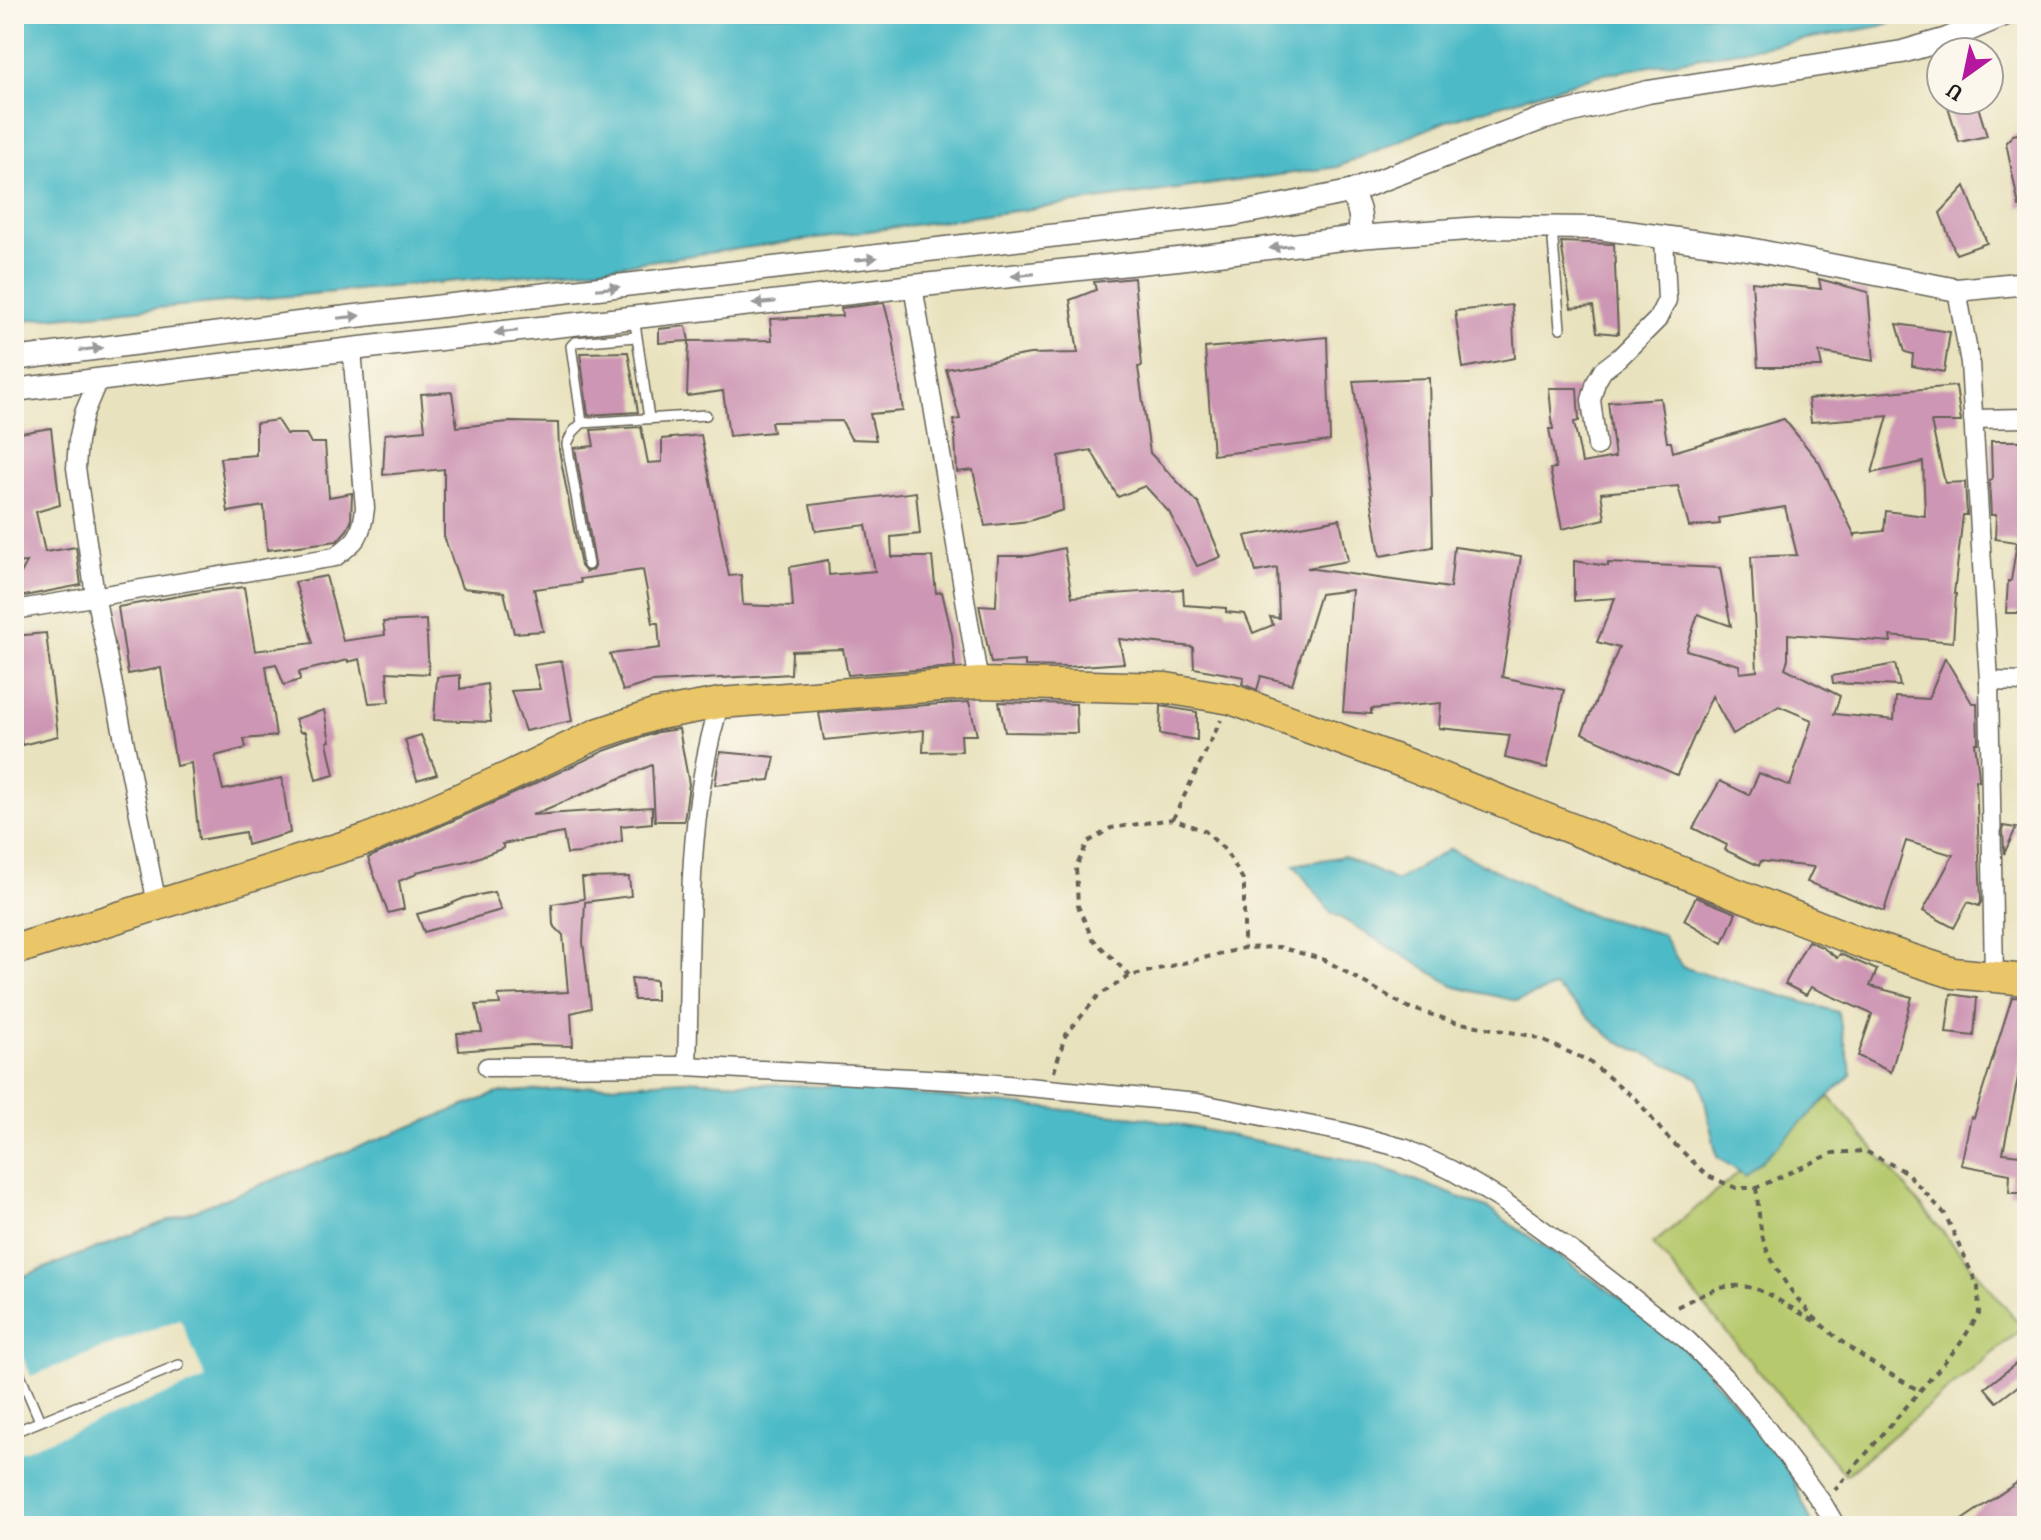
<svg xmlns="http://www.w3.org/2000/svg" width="2041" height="1540" viewBox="0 0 2041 1540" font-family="Alegreya,serif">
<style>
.green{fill:#b6c96d;stroke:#697244;stroke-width:2}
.water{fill:#4ebbc7;stroke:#356c72;stroke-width:2}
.pier{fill:#e9e2be}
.building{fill:#cd96b4}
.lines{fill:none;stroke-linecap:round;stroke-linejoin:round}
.service-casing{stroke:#646155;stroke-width:12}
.minor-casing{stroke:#646155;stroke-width:21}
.tertiary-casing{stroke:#646155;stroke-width:25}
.trunk-casing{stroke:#646155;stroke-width:33}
.path{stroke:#646155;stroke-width:4;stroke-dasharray:6 6;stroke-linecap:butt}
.service{stroke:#fff;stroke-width:9}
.minor{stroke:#fff;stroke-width:18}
.tertiary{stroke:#fff;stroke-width:22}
.trunk{stroke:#ebc669;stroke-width:30}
.oneway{fill:#999}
</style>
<rect width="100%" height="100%" fill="#fbf7ec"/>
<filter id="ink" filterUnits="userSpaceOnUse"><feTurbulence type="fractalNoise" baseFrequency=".0125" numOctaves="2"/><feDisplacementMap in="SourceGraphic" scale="16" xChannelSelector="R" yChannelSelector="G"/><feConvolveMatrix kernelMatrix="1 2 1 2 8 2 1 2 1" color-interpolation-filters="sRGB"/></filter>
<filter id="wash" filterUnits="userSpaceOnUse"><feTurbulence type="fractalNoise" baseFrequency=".006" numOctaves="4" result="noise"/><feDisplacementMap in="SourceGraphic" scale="32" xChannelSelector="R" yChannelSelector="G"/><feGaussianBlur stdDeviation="1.8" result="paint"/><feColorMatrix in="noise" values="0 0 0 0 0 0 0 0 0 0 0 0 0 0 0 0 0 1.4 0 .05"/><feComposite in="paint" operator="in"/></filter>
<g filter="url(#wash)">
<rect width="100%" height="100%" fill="#e9e2be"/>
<path class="green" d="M1830,1097L2023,1328L1845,1475L1653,1244Z"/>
<g class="water">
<path d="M14,14H1916L1881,26L1599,75L1444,122L1337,167L591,269L14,321Z"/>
<path d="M1450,849L1590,915L1662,934L1682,967L1838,1012L1852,1074L1746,1176L1717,1157L1700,1079L1613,1039L1555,987L1517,1001L1456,987L1331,912L1294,865L1344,856L1396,881Z"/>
<path d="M683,1080L850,1088L1146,1118L1379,1166L1487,1208L1678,1337L1786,1464L1813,1526H14V1280L498,1093Z"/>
</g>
<path class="pier" d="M180,1319L206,1379L14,1454V1338L31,1376Z"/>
<g id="blocks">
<g class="building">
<path d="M1946,100H1976L1987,136L1959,142Z"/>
<path d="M2027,132V206L2019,207L2006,142L2013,135Z"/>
<path d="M1965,186L1987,243L1956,254L1940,213Z"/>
<path d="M1561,242L1614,244L1618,334L1597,332L1593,306L1571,308Z"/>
<path d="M1134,278L1142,366L1138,367L1150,453L1199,504L1221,557L1197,566L1169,512L1145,486L1118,497L1091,450L1059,456L1063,510L1029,521L985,526L973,470L957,472L954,420L960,419L946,369L1030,354L1078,353L1070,300L1096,290L1094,282Z"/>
<path d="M1819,279L1868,292L1874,361L1819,352L1822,367H1758L1752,282L1821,289Z"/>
<path d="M884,303L893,337L903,411L870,414L876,440L851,439L842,421L771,422L773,432L729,436L723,391L687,396L689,341L772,340L770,319L842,316L841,308Z"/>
<path d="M1512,305L1515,358L1463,368L1455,311Z"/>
<path d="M1897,324L1950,332L1944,372L1912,366L1913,354L1905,352Z"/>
<path d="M686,326L689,341L659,343V329Z"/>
<path d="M1327,337L1330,441L1213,455L1205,348Z"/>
<path d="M628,352L638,412L588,415L580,353Z"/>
<path d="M1429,378L1433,547L1380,556L1353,381Z"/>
<path d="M1956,386L1961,422H1931L1945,483L1965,482L1967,515H1963L1954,594H1956L1953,642L1890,636L1891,642L1788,634V659L1785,668L1840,696L1834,714L1894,720L1896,697L1928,699L1945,658L1972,703H1977L1978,743H1975L1978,767L1979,781L1976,780L1981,902L1979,906L1968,902L1954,928L1923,911L1953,855L1906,841L1884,911L1807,882L1814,867L1761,861L1759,866L1725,850L1727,845L1693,828L1720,781L1749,795L1759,773L1790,786L1812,720L1779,706L1733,734L1712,696L1677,775L1582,733L1619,648L1597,642L1615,598L1574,601V561L1608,566V563L1720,568L1731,626L1698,614L1686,650L1739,665L1740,673L1757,671L1751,557L1797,555L1785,507L1719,518L1720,524L1689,527L1678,486L1601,493L1605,519L1562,529L1550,469L1556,468L1549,429H1553L1549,388H1577L1579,421L1574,422L1582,463L1615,457L1608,402L1660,398L1667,442H1671L1673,452L1784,419L1819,462L1855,536L1856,534L1884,531L1886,511L1925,516L1923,462L1872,473L1888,416L1811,422L1808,399Z"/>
<path d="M452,392L457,427L509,422L558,423L559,450L581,566L586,572L593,570L595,564L575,448L594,446L591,430L641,427L648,463L662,462V439L701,435L729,576L741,575L743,605L793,607L790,567L828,560L829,575L875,571L866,525L816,531L810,505L916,492L920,534L891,537L892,557H932L936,593L942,592L952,635L955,667L848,675L843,649L792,651L791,674L652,682L623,691L610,654L660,648L658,623H653L643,570L580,579L581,583L534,589L543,631L514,633L504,592L462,588L444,536V469L383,475L385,434L425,430L421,394Z"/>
<path d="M277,420L286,434H306L311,443H325L329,497L352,493L351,522L347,530L337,541L267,550L264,506L228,512L220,458L256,455V423Z"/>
<path d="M51,428L60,505L36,512L45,552L76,547L81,585L14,598V586L27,562L14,563V434Z"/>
<path d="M1991,441H2021L2020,483L2027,484V520L2023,519L2021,541L2027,542V613H2006L2008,581H2011L2017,542L1995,539L1996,515H1991L1989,480L1992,479Z"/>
<path d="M1340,519L1348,561L1307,568L1450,588L1454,547L1521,556L1502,677L1564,690L1547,768L1505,758L1510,735L1439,728L1441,703L1371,709V714L1343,712L1352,590L1320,594L1292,684L1261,676L1257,690L1242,684L1244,677L1194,668L1193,647L1119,639L1124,663L1066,667L1025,666V661L991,663L979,605L996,606L998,556H1029L1064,548L1072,597L1183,589L1184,605L1226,608V612L1245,614L1253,633L1273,625L1270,617L1279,618L1277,568L1256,572L1245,536Z"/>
<path d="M326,576L343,641L385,635L383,622L426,620L429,674L387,672L389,702L369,703L360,659L348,662V660L299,672L300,680L284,685L276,664L266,666L276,736L244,739L246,748L215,756L223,790L282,778L290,833L247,845L245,832L199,840L191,763L176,766L161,668L128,674L118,607L195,593L244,587L255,651L313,643L295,582Z"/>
<path d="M46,633L58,736L22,745L14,709V636Z"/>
<path d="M562,661L572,721L525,731L511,691L540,689L534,665Z"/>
<path d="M1895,664L1900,686L1833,683L1832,676Z"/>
<path d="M460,675V689L487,684L491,722L434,720L437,677Z"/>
<path d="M969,702L977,735H961L962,751L923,752L924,730L824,740L819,713Z"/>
<path d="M999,702L1076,704L1077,733L1005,732Z"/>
<path d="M1161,706L1197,712V740L1160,734Z"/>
<path d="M324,710L330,741L327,742L334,775L316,780L305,732H300L295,719Z"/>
<path d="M679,729L689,784L684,821H655L652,765L532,815L652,807V823L621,826L622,841L580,853L567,854L563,833L502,844L504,848L471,860L416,872L417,874L399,881L404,909L388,913L368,858L513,794L604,751L658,732Z"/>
<path d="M421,735L437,774L417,780L405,740Z"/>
<path d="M720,752L775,757L770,780L715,785Z"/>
<path d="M2003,826L2016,828L2004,854Z"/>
<path d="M629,877L631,896L585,902L583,942L591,1008L571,1013L573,1046L531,1045L459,1051L457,1033L482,1032L476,1005L500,1004L498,995L568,992L563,935L553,925L552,904L584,899L582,878Z"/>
<path d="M494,892L501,910L424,932L417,914L444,907L464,898Z"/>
<path d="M1696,897L1736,913L1723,943L1684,920Z"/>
<path d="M1808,941L1822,947L1837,958L1840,954L1877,970L1870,986L1912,997L1891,1072L1858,1056L1872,1014L1811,987L1806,995L1785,984Z"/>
<path d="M631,978L656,980V1000H634Z"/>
<path d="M1951,994L1977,998L1974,1036L1946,1033Z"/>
<path d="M2012,997L2027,998V1032L2003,1153L2027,1156V1193H2009L2010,1174L1961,1165L1971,1117L1974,1118Z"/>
<path d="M2027,1355V1379L1997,1402L1985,1388Z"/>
<path d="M2027,1476V1526H1953Z"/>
</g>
</g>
</g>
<g filter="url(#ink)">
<use href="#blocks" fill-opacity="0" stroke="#646155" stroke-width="2"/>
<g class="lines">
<g class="service-casing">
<g id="service">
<path d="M1552,228L1560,328"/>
<path d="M634,317L649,418"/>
<path d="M582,423L571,346L575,342L636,337"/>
<path d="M588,565L567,444L573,432L582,423L706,415"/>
<path d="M14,1360L40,1421"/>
<path d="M14,1432L179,1365"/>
</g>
</g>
<g class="minor-casing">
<g id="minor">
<path d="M913,286L979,683"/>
<path d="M1957,290L1970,363L1989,681L1994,979"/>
<path d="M98,380L84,413L78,441L76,468L95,595L157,904"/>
<path d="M1973,419L2027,418"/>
<path d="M1597,446L1591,400L1596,382L1603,370L1620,357L1657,320L1667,300L1664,237"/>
<path d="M14,610L335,557C357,541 362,536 365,508L352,349"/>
<path d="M1989,681L2027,682"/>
<path d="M687,1066C691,948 684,817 720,703"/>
<path d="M487,1067L687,1066L965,1081L1197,1103L1343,1132L1406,1149L1451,1170L1500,1199L1576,1254L1687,1340L1727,1380L1757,1416L1823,1504L1836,1526"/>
</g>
</g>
<g class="tertiary-casing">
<g id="tertiary">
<path d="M1350,192C1360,206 1363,220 1358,237"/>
<path d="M14,359L330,319L1232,215L1350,192L1541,119L1648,92L1902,52L1947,39L2006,14"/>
<path d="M14,390L352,349L913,286L1178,259L1358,237L1495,227L1598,228L1749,249L1957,290L2027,283"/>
</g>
</g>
<g class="trunk-casing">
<path id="trunk" d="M14,950L368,839L506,778L597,734L654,715L720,703L979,683L1166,688L1231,699L1410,765L1864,944L1953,973L2027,980"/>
</g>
<g class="path">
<path d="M1173,819L1221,720"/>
<path d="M1130,976L1092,938L1078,906L1076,867L1088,842L1111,828L1173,819L1205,831L1225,850L1244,881V948"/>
<path d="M1054,1072L1065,1036L1099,995L1130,976L1244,948L1279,947L1325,960L1407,1007L1455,1022L1532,1036L1587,1060L1637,1100L1665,1135L1708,1176L1736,1188H1756L1833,1153L1865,1151L1906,1172L1945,1214L1978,1287L1979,1314L1960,1344L1835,1490"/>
<path d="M1756,1188C1759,1207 1759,1233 1767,1250C1800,1320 1855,1355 1920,1391"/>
<path d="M1677,1307C1746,1270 1752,1286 1814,1321"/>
</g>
<use href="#service" class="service"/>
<use href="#minor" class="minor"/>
<use href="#tertiary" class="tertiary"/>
<use href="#trunk" class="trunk"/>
</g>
<defs><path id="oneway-solid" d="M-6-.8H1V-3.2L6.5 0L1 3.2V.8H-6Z" transform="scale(2)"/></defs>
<g class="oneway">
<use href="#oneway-solid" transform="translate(1281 247) rotate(173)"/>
<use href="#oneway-solid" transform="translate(866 259) rotate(-7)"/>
<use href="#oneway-solid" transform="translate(1023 275) rotate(174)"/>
<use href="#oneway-solid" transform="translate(608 288) rotate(-6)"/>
<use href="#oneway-solid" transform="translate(764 303) rotate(174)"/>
<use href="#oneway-solid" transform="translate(349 317) rotate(-6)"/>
<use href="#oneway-solid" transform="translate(506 332) rotate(174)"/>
<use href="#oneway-solid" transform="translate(91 349) rotate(-7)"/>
</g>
</g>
<rect width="2041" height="1540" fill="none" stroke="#fbf7ec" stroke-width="48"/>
<g transform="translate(1965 76) rotate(213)"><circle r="38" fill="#fbf7ec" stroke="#a29f99" stroke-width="2"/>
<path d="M0-6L14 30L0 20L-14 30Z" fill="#b5179e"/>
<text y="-12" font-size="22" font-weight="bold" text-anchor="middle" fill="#1c1c1c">U</text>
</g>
</svg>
